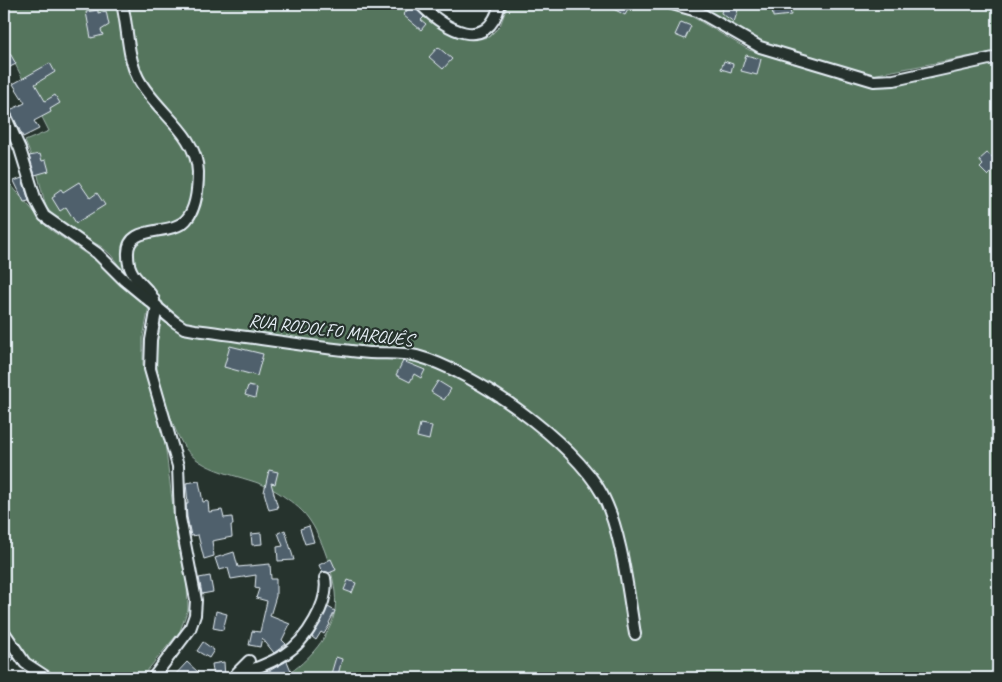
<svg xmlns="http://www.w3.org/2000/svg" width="1002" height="682" viewBox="0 0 1002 682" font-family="Caveat,sans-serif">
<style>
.green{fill:#55745d;stroke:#9eb2aa}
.building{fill:#4f606c;stroke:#e8f1f8}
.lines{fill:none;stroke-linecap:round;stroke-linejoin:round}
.minor-casing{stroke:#e8f1f8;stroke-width:14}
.minor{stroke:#26332d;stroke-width:10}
.labels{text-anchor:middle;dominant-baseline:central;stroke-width:4.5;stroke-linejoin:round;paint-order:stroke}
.street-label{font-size:18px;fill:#e8f1f8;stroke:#26332d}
</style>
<rect width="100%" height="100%" fill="#26332d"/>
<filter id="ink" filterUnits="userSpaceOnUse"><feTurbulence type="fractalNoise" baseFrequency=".02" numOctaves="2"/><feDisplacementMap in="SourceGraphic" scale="10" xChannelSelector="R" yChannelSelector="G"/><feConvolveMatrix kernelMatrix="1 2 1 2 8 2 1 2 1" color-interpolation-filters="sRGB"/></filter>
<g filter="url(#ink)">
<g class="green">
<path d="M4,4H415L468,37L483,38L489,37L500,26L508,4H655L691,16L749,50L863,84L879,86L935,77L998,61V678H282C304,665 328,640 334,615C341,590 323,538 308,518C301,508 289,500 279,493C250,474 207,477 185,448C173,431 155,375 156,354C157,337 162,319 163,302L123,271L111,255L102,247L71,230L52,214L46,207L36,168L25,141L49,131L4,42Z"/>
<path d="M691,4H998V51L872,75L763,43Z"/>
<path d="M11,185L48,228L99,263L149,306L143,338V365L164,435L177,540L187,584L188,609L180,631L141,678H59L27,659L4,625V189Z"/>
</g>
<g class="building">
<path d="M413,4L424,17L421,20L426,24L421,30L403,15Z"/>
<path d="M604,4H629L627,7L629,8L625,15Z"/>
<path d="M789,5L791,15L773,17L772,7Z"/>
<path d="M723,6L738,10L734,22L721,13Z"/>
<path d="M98,10V13L106,11L109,25L101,30L103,35L91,38L86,12Z"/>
<path d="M681,22L691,26L685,39L675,35Z"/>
<path d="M4,43L16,64L4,70Z"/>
<path d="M438,47L452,59L443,69L429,57Z"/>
<path d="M746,55L761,59L757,75L741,71Z"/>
<path d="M724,61L733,64L731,72L721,69Z"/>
<path d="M50,63L55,72L35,84L45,101L55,95L60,103L50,109L51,112L34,121L39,129L23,137L10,110L25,103L13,84Z"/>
<path d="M987,153L998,161V166L988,176L980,168L983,165L979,160Z"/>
<path d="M40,154L42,161L46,160L49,171L35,175L29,156Z"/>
<path d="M22,178L29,201L24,202L14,181Z"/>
<path d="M79,182L90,198L97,193L105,205L76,223L66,207L60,211L52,198L55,196L54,194L61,189L63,192Z"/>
<path d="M230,346L263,354L257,376L224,367Z"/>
<path d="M403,361L425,370L421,378L414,374L410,382L396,375Z"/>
<path d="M438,381L451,389L444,400L431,392Z"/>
<path d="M248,386L257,388L255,398L245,395Z"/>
<path d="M420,424L432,426L429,440L417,437Z"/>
<path d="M269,470L278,472L275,484L271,483L278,508L269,510L264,492Z"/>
<path d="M199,481L203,502L208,501L209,512L222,510L224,518L232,517L233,525H231L232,537L212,541L214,556L204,559L198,535L191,536L187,517L186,504H188L186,483Z"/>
<path d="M309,526L314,542L305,544L300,529Z"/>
<path d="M285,530L294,560L278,561L277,547L283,546L278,533Z"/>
<path d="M261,533L262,544L252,545L251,534Z"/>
<path d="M234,552L238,567L270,564L271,579H276V596L270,616L290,624L282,640L286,644L274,653L262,638L260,647L249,645L252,631L260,632L267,601L256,598L259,589L255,588L256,575L231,579L228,568L219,570L215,558Z"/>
<path d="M331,559L336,570L329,573L322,572L319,565Z"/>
<path d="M210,576L213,592L202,594L199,578Z"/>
<path d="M348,580L356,583L352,593L344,590Z"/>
<path d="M328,607L335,611L329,623L330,624L324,634L321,632L316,640L312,637Z"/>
<path d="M216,611L227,614L223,630L213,628Z"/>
<path d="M203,642L214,650L209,658L197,651Z"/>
<path d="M4,644L14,659L4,666Z"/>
<path d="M336,657L342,659L338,675L331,674Z"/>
<path d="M287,661L294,678H249L269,671Z"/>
<path d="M187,662L198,672L193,678H172Z"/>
<path d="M224,662L225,678H214L212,664Z"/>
</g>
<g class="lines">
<g class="minor-casing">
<g id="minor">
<path d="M122,4C128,27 127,56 138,78C155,111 197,133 198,172C198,187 197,208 186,220C170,237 126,223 128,255C128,260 129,266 131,270C136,282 149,288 154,300"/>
<path d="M420,4C445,29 487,55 500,4"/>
<path d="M672,4L697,11L760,47L874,81L894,80L998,57"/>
<path d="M4,113L20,149L36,201L44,216L97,253L124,280L175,322L184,328L195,330C250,337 305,346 360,352C379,355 398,351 417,356C474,371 574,442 602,494C622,531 628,593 635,634"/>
<path d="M4,632L25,663L48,678"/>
<path d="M236,674L249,661"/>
<path d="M153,678L190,629L195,615L196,600L180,518L178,466L150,369L151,340L157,306"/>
<path d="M232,678C249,670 269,665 285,654C306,641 330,602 325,578"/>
</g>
</g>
<use href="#minor" class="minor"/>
</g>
</g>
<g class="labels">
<g class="street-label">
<text transform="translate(331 330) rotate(7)">RUA RODOLFO MARQUÊS</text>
</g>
</g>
<rect width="1002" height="682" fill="none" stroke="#26332d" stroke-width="20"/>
<rect x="10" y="10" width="982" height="662" fill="none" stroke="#e8f1f8" stroke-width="2" filter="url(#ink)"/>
</svg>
